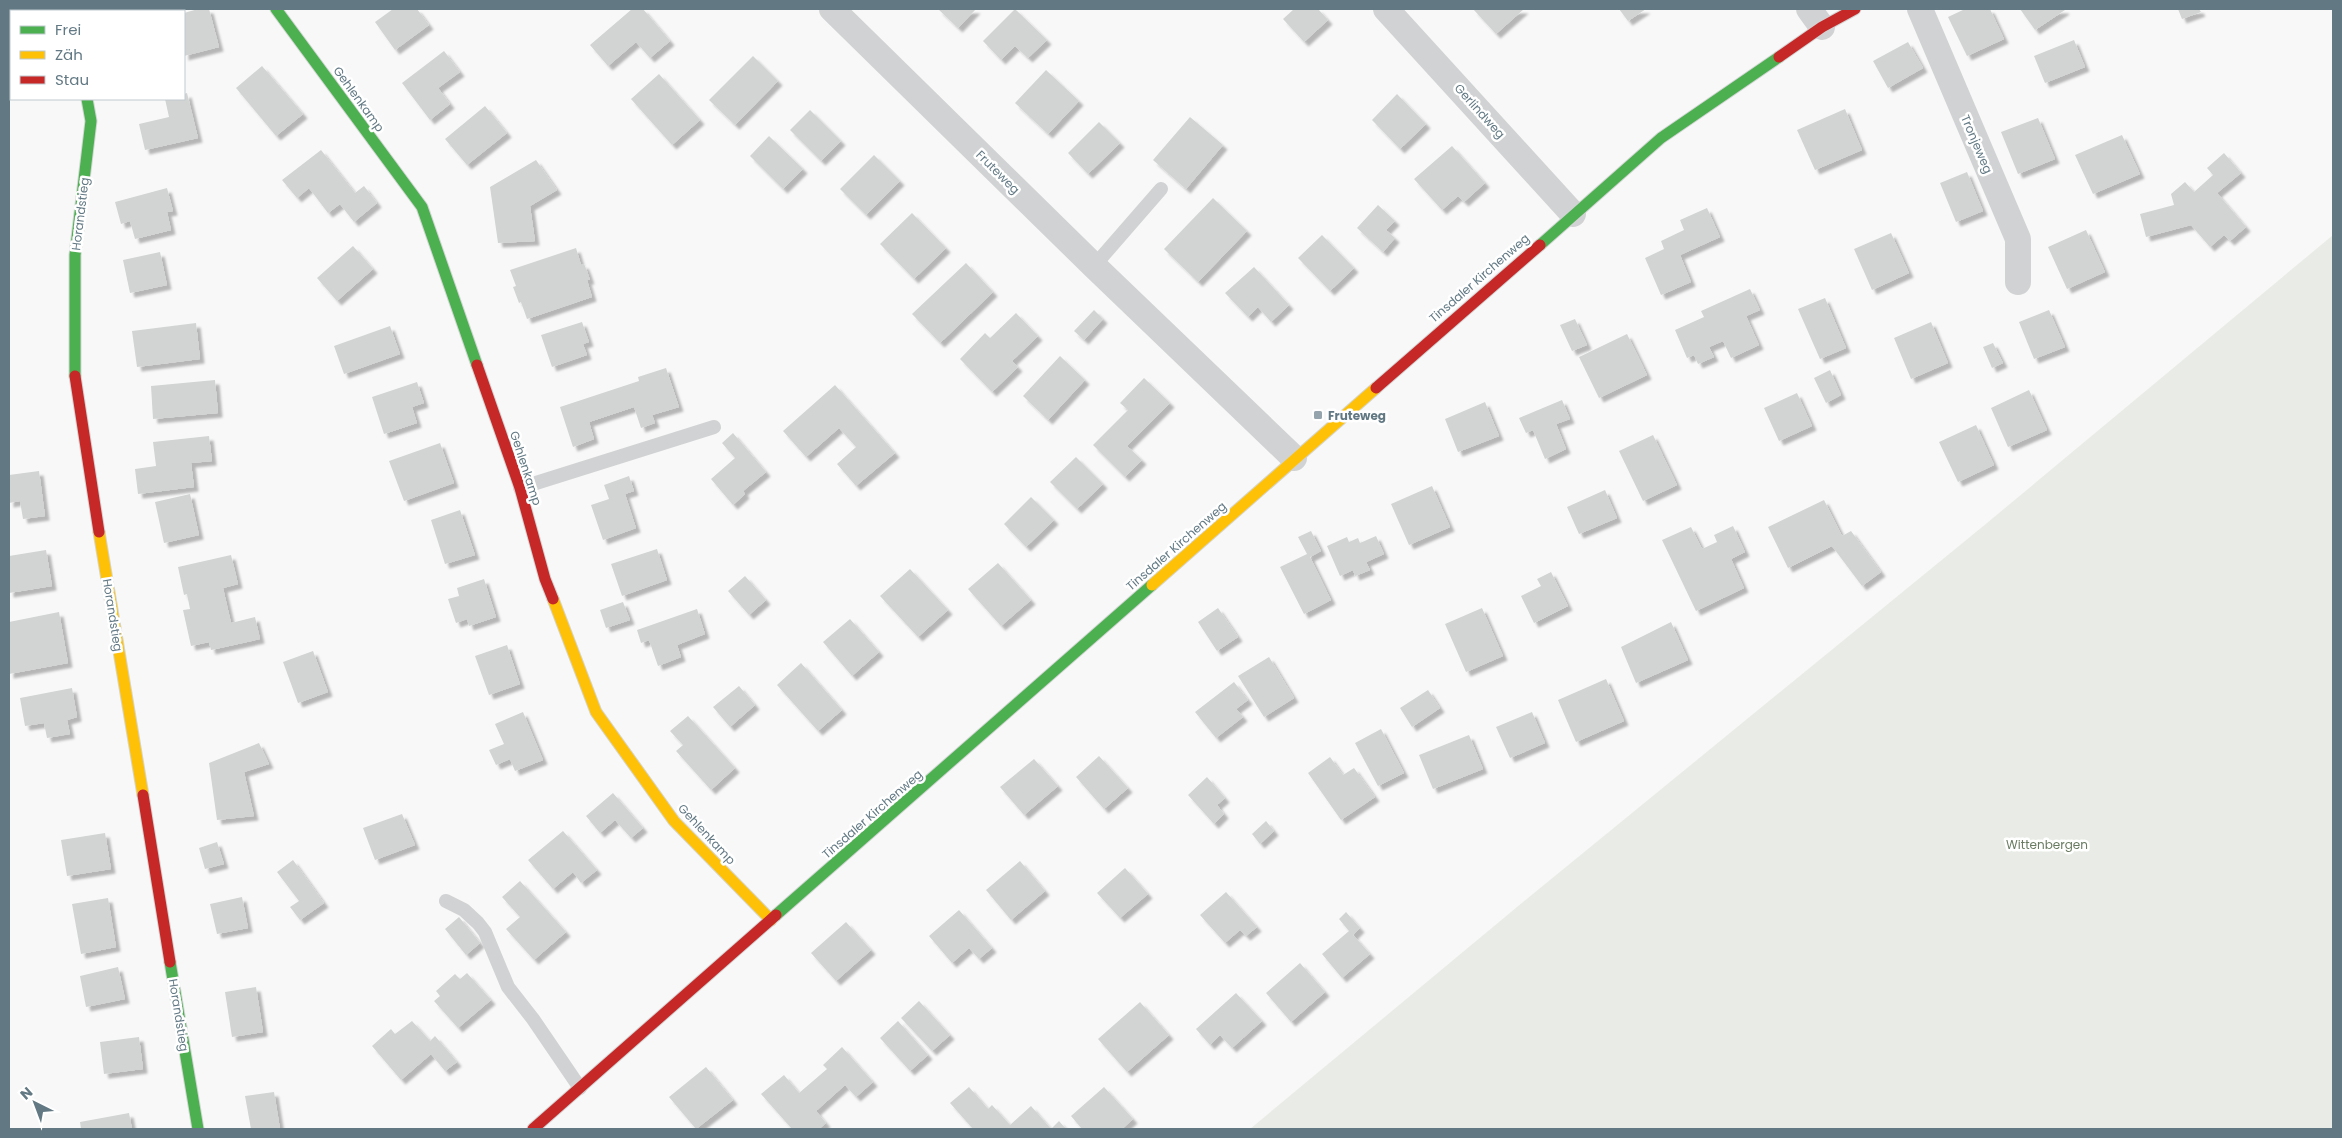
<svg xmlns="http://www.w3.org/2000/svg" width="2342" height="1138" viewBox="0 0 2342 1138" font-family="Poppins,sans-serif">
<style>
.green{fill:#e9ece6}
.building{fill:#d2d4d4;filter:url(#shadow)}
.lines{fill:none;stroke-linecap:round;stroke-linejoin:round}
.fast-casing{stroke:#d4d6d6;stroke-width:13}
.slow-casing{stroke:#d4d6d6;stroke-width:13}
.jam-casing{stroke:#d4d6d6;stroke-width:13}
.lane{stroke:#d1d2d3;stroke-width:14}
.street{stroke:#d1d2d3;stroke-width:26}
.fast{stroke:#4caf50;stroke-width:11}
.slow{stroke:#ffc107;stroke-width:11}
.jam{stroke:#c62828;stroke-width:11}
.poi-dot{fill:#96a5ad;stroke:#fff;stroke-width:2}
.labels{text-anchor:middle;dominant-baseline:central;stroke-width:5;stroke-linejoin:round;paint-order:stroke}
.street-label{font-size:12px;fill:#627984;stroke:#fff}
.poi-label{font-size:12px;font-weight:bold;fill:#627984;stroke:#fff;text-anchor:start}
.park-label{font-size:12px;fill:#697b61;stroke:#fff}
</style>
<defs>
<filter id="shadow"><feDropShadow dx="4.5" dy="4.5" stdDeviation="1" flood-color="#0004"/></filter>
</defs>
<rect width="100%" height="100%" fill="#f8f8f8"/>
<path class="green" d="M2333,235V1129H1250L1523,902L1987,523Z"/>
<g class="building">
<path d="M198,9H209L219,47L184,56V13Z"/>
<path d="M393,9H417L429,25L395,50L375,22Z"/>
<path d="M632,9H643L670,41L650,58L636,42L608,66L590,45Z"/>
<path d="M938,9H976L958,28Z"/>
<path d="M1015,9L1047,40L1028,58L1015,46L1001,60L983,41Z"/>
<path d="M1294,9H1318L1328,20L1304,42L1283,19Z"/>
<path d="M1473,9H1524L1496,34Z"/>
<path d="M1619,9H1646L1628,21Z"/>
<path d="M1965,9H1990L2004,39L1967,56L1948,17Z"/>
<path d="M2020,9H2064L2065,10L2035,30Z"/>
<path d="M2178,9H2199L2201,12L2182,19Z"/>
<path d="M9,25L11,27V39L9,44Z"/>
<path d="M2074,40L2085,67L2045,83L2034,56Z"/>
<path d="M1908,42L1923,68L1888,88L1873,61Z"/>
<path d="M444,51L460,72L438,88L450,104L430,120L402,83Z"/>
<path d="M753,56L778,81L735,125L709,100Z"/>
<path d="M262,66L303,114L276,136L236,88Z"/>
<path d="M1046,70L1079,101L1048,134L1015,103Z"/>
<path d="M659,74L700,120L672,145L631,99Z"/>
<path d="M187,93L198,138L145,150L139,124L169,117L165,99H184V94Z"/>
<path d="M1397,94L1426,124L1400,149L1372,120Z"/>
<path d="M485,106L507,133L467,165L445,139Z"/>
<path d="M1845,109L1862,150L1815,170L1797,130Z"/>
<path d="M810,110L841,141L821,161L790,130Z"/>
<path d="M1190,117L1223,145L1186,189L1153,160Z"/>
<path d="M2038,118L2055,159L2018,174L2001,132Z"/>
<path d="M1099,122L1120,143L1088,174L1068,153Z"/>
<path d="M2122,135L2140,174L2093,194L2075,155Z"/>
<path d="M769,136L803,169L783,189L750,156Z"/>
<path d="M1452,146L1485,183L1464,202L1458,196L1442,210L1414,179Z"/>
<path d="M321,150L355,193L364,186L377,203L354,222L340,204L328,213L309,188L297,198L282,180Z"/>
<path d="M2224,153L2241,173L2217,193L2246,227L2230,241L2224,235L2210,247L2191,225L2146,237L2140,214L2174,205L2171,194L2185,182L2194,192L2213,175L2207,168Z"/>
<path d="M874,155L900,181L866,215L840,189Z"/>
<path d="M536,160L557,190L530,206L535,241L498,243L490,187Z"/>
<path d="M1967,172L1983,211L1956,222L1940,183Z"/>
<path d="M167,188L173,211L167,212L171,230L135,239L130,221L121,224L115,202Z"/>
<path d="M1213,198L1247,231L1198,282L1164,249Z"/>
<path d="M1378,205L1395,221L1386,230L1395,238L1383,252L1357,228Z"/>
<path d="M1707,208L1720,237L1680,255L1691,282L1661,295L1645,258L1664,249L1661,241L1684,230L1680,220Z"/>
<path d="M912,213L946,248L914,279L880,244Z"/>
<path d="M2086,230L2105,272L2067,289L2048,247Z"/>
<path d="M1891,233L1909,273L1872,290L1854,249Z"/>
<path d="M1322,235L1354,268L1330,291L1298,258Z"/>
<path d="M353,246L373,269L337,301L317,278Z"/>
<path d="M576,248L581,265L584,264L587,271L590,280H587L592,297L527,319L521,302L519,303L513,287L516,286L510,270Z"/>
<path d="M160,252L167,285L130,293L123,260Z"/>
<path d="M966,263L993,292L940,343L912,314Z"/>
<path d="M1254,267L1289,305L1271,322L1258,307L1248,317L1225,293Z"/>
<path d="M1750,289L1760,310L1746,316L1759,345L1731,358L1723,341L1709,347L1714,357L1698,364L1694,355L1687,358L1675,330L1704,317L1701,311Z"/>
<path d="M1825,298L1846,348L1820,359L1798,309Z"/>
<path d="M1094,310L1103,319L1084,340L1074,331Z"/>
<path d="M2049,310L2065,347L2034,359L2019,322Z"/>
<path d="M1016,313L1038,336L1012,361L1018,367L992,392L960,359L985,333L990,338Z"/>
<path d="M1575,319L1587,345L1572,351L1560,325Z"/>
<path d="M582,322L589,342L583,344L587,355L552,367L541,335Z"/>
<path d="M1931,322L1948,363L1911,379L1894,338Z"/>
<path d="M196,323L200,359L137,367L132,331Z"/>
<path d="M390,326L400,354L344,374L334,346Z"/>
<path d="M1627,334L1647,375L1599,398L1579,357Z"/>
<path d="M1993,343L2003,363L1992,368L1983,347Z"/>
<path d="M1060,356L1085,380L1048,420L1023,396Z"/>
<path d="M666,368L679,407L652,415L655,423L641,428L634,407L589,422L594,439L573,447L560,407L639,381L638,377Z"/>
<path d="M1830,370L1841,395L1826,403L1814,378Z"/>
<path d="M1144,378L1170,403L1127,446L1142,460L1125,477L1093,445L1128,410L1120,403Z"/>
<path d="M215,380L218,413L153,419L151,386Z"/>
<path d="M417,382L424,403L412,407L417,423L384,434L372,397Z"/>
<path d="M835,385L895,453L856,486L837,464L856,447L839,428L806,457L783,431Z"/>
<path d="M2029,390L2047,430L2008,447L1991,408Z"/>
<path d="M1797,393L1812,426L1779,441L1764,408Z"/>
<path d="M1562,400L1570,419L1556,424L1566,449L1545,459L1533,430L1526,433L1519,418Z"/>
<path d="M1485,402L1499,436L1458,452L1445,419Z"/>
<path d="M1976,425L1994,465L1958,482L1939,442Z"/>
<path d="M733,433L766,472L743,491L745,494L733,505L711,479L735,458L722,443Z"/>
<path d="M1653,435L1677,485L1643,501L1619,451Z"/>
<path d="M209,436L212,461L191,463L194,487L138,494L135,469L156,466L153,442Z"/>
<path d="M440,443L454,483L404,501L389,461Z"/>
<path d="M1076,457L1103,484L1077,509L1050,482Z"/>
<path d="M39,471L45,516L23,519L20,501L9,503V475Z"/>
<path d="M629,476L634,491L625,494L636,528L603,540L591,505L609,499L604,485Z"/>
<path d="M1432,486L1450,527L1409,545L1391,504Z"/>
<path d="M1605,490L1617,518L1579,534L1567,507Z"/>
<path d="M190,494L199,535L164,543L155,502Z"/>
<path d="M1031,497L1054,520L1026,547L1004,524Z"/>
<path d="M1824,500L1842,536L1851,531L1881,572L1862,586L1832,546L1788,568L1768,527Z"/>
<path d="M460,510L475,555L445,564L431,520Z"/>
<path d="M1733,526L1745,552L1731,559L1744,588L1696,611L1662,540L1691,527L1702,549L1717,542L1714,535Z"/>
<path d="M1311,531L1321,551L1310,557L1331,600L1304,614L1280,567L1307,554L1298,537Z"/>
<path d="M1376,536L1384,554L1366,562L1370,570L1355,576L1353,570L1340,576L1327,546L1347,537L1349,542L1358,538L1360,543Z"/>
<path d="M657,549L667,580L622,596L611,564Z"/>
<path d="M46,550L52,586L9,593V556Z"/>
<path d="M231,555L238,584L223,588L231,623L255,617L260,639L211,650L209,642L191,646L183,610L190,609L187,594L184,595L178,567Z"/>
<path d="M998,563L1031,600L1001,626L968,589Z"/>
<path d="M910,569L948,610L918,637L880,596Z"/>
<path d="M1551,572L1568,606L1534,623L1521,596L1541,586L1537,579Z"/>
<path d="M745,576L766,600L749,615L728,591Z"/>
<path d="M484,579L496,617L469,626L467,619L456,623L448,599L459,596L457,588Z"/>
<path d="M623,602L630,620L606,628L600,610Z"/>
<path d="M1218,608L1238,637L1217,651L1198,622Z"/>
<path d="M1482,608L1503,656L1466,672L1445,624Z"/>
<path d="M697,609L705,634L677,645L681,657L658,666L649,640L641,643L637,630Z"/>
<path d="M59,612L68,663L9,674V622Z"/>
<path d="M850,619L879,652L852,676L823,642Z"/>
<path d="M1671,622L1688,660L1636,683L1621,647Z"/>
<path d="M507,645L520,684L489,695L475,656Z"/>
<path d="M313,651L328,692L298,703L283,662Z"/>
<path d="M1269,657L1294,698L1264,717L1238,676Z"/>
<path d="M801,663L842,710L818,731L777,685Z"/>
<path d="M1606,679L1624,721L1576,742L1558,700Z"/>
<path d="M1234,682L1248,700L1236,709L1243,717L1216,738L1195,712Z"/>
<path d="M739,686L755,705L730,727L713,707Z"/>
<path d="M72,688L77,717L67,720L70,734L47,738L44,723L25,726L20,698Z"/>
<path d="M1428,690L1440,708L1412,727L1400,708Z"/>
<path d="M523,712L543,760L515,771L510,759L496,765L489,750L504,744L495,724Z"/>
<path d="M1532,712L1545,743L1510,758L1496,727Z"/>
<path d="M688,716L735,768L711,790L676,751L683,745L670,731Z"/>
<path d="M1381,729L1404,773L1378,786L1355,743Z"/>
<path d="M1469,735L1483,769L1433,789L1419,755Z"/>
<path d="M259,743L269,764L244,772L254,816L217,820L209,763Z"/>
<path d="M1099,756L1128,788L1104,809L1076,777Z"/>
<path d="M1330,757L1343,775L1354,768L1375,797L1341,820L1308,773Z"/>
<path d="M1034,759L1058,786L1024,815L1000,787Z"/>
<path d="M1207,777L1225,798L1217,805L1224,814L1214,824L1188,795Z"/>
<path d="M613,793L643,828L631,838L615,820L600,833L586,816Z"/>
<path d="M402,814L415,845L375,860L363,828Z"/>
<path d="M1266,821L1274,831L1260,844L1252,834Z"/>
<path d="M563,831L597,870L581,883L573,872L553,889L528,860Z"/>
<path d="M105,833L111,869L67,876L61,840Z"/>
<path d="M217,842L224,864L205,869L199,848Z"/>
<path d="M293,860L324,903L300,920L290,907L299,901L277,872Z"/>
<path d="M1020,861L1045,891L1011,920L986,890Z"/>
<path d="M1125,868L1148,894L1120,918L1097,893Z"/>
<path d="M520,881L566,932L534,960L506,929L520,917L502,897Z"/>
<path d="M1226,892L1257,927L1246,936L1240,930L1225,943L1200,915Z"/>
<path d="M242,897L248,928L217,934L210,904Z"/>
<path d="M108,898L116,947L81,954L72,904Z"/>
<path d="M959,910L992,948L979,959L969,948L952,963L929,936Z"/>
<path d="M1346,912L1360,928L1353,935L1370,954L1342,978L1322,954L1349,931L1339,919Z"/>
<path d="M459,917L480,943L466,955L445,929Z"/>
<path d="M846,922L871,950L836,981L811,953Z"/>
<path d="M1300,963L1325,992L1291,1022L1266,993Z"/>
<path d="M118,967L125,999L86,1007L80,976Z"/>
<path d="M467,973L491,1000L458,1028L434,1001L440,996L436,991L455,974L460,979Z"/>
<path d="M256,987L263,1032L232,1037L225,992Z"/>
<path d="M1236,993L1262,1021L1232,1048L1220,1035L1210,1045L1196,1029Z"/>
<path d="M919,1001L950,1035L932,1051L901,1018Z"/>
<path d="M1140,1002L1169,1035L1127,1072L1098,1039Z"/>
<path d="M412,1021L430,1041L435,1036L457,1062L445,1071L431,1054L401,1080L372,1046L391,1029L395,1034Z"/>
<path d="M898,1021L928,1055L910,1071L880,1038Z"/>
<path d="M139,1037L143,1069L104,1074L100,1042Z"/>
<path d="M842,1047L873,1082L856,1097L845,1085L816,1111L826,1123L819,1129H792L761,1094L784,1075L799,1093L827,1069L823,1065Z"/>
<path d="M706,1067L733,1100L696,1129L669,1097Z"/>
<path d="M969,1087L988,1109L992,1105L1010,1125L1031,1106L1051,1129L1059,1121L1066,1129H973L950,1103Z"/>
<path d="M1104,1087L1133,1119L1122,1129H1082L1071,1116Z"/>
<path d="M274,1092L280,1129H251L245,1096Z"/>
<path d="M129,1113L132,1129H81L80,1122Z"/>
</g>
<g class="lines">
<g class="fast-casing">
<g id="fast">
<path d="M276,9L422,207L477,365"/>
<path d="M1540,245L1661,138L1779,57"/>
<path d="M75,376V255L91,121L87,99"/>
<path d="M776,915L1152,585"/>
<path d="M170,962L198,1129"/>
</g>
</g>
<g class="slow-casing">
<g id="slow">
<path d="M99,532L143,795"/>
<path d="M1152,585L1376,388"/>
<path d="M553,599L596,712L674,821L771,920"/>
</g>
</g>
<g class="jam-casing">
<g id="jam">
<path d="M1779,57L1822,27L1855,9"/>
<path d="M477,365L520,488L545,579L553,599"/>
<path d="M75,376L99,532"/>
<path d="M1376,388L1540,245"/>
<path d="M143,795L170,962"/>
<path d="M533,1129L776,915"/>
</g>
</g>
<g class="lane">
<path d="M1094,266L1161,189"/>
<path d="M520,488L714,427"/>
<path d="M446,901L464,910L478,923L485,932L508,987L533,1019L580,1088"/>
</g>
<g class="street">
<path d="M70,9V11"/>
<path d="M832,9L1094,266L1294,458"/>
<path d="M1386,9L1573,214"/>
<path d="M1809,9L1822,27"/>
<path d="M1920,9L2018,239V282"/>
</g>
<use href="#fast" class="fast"/>
<use href="#slow" class="slow"/>
<use href="#jam" class="jam"/>
</g>
<rect class="poi-dot" x="1313" y="410" width="10" height="10" rx="2.5"/>
<g class="labels">
<g class="street-label">
<text transform="translate(359 99) rotate(54)">Gehlenkamp</text>
<text transform="translate(1480 111) rotate(48)">Gerlindweg</text>
<text transform="translate(1977 144) rotate(67)">Tronjeweg</text>
<text transform="translate(998 172) rotate(45)">Fruteweg</text>
<text transform="translate(80 214) rotate(-83)">Horandstieg</text>
<text transform="translate(1479 278) rotate(-41)">Tinsdaler Kirchenweg</text>
<text transform="translate(526 468) rotate(72)">Gehlenkamp</text>
<text transform="translate(1176 546) rotate(-41)">Tinsdaler Kirchenweg</text>
<text transform="translate(113 615) rotate(81)">Horandstieg</text>
<text transform="translate(872 814) rotate(-41)">Tinsdaler Kirchenweg</text>
<text transform="translate(707 834) rotate(47)">Gehlenkamp</text>
<text transform="translate(179 1015) rotate(81)">Horandstieg</text>
</g>
<g class="poi-label">
<text x="1328" y="415">Fruteweg</text>
</g>
<g class="park-label">
<text x="2047" y="844">Wittenbergen</text>
</g>
</g>
<rect width="2342" height="1138" fill="none" stroke="#627984" stroke-width="20"/>
<rect x="10" y="10" width="175" height="90" fill="#ffffff" stroke="#c0c9ce"/>
<rect x="20" y="26" width="25" height="8" fill="#4caf50" stroke="#c0c9ce"/>
<text x="55" y="35" font-size="15" fill="#627984">Frei</text>
<rect x="20" y="51" width="25" height="8" fill="#ffc107" stroke="#c0c9ce"/>
<text x="55" y="60" font-size="15" fill="#627984">Zäh</text>
<rect x="20" y="76" width="25" height="8" fill="#c62828" stroke="#c0c9ce"/>
<text x="55" y="85" font-size="15" fill="#627984">Stau</text>
<g transform="translate(35 1103) rotate(318)" stroke="#ffffff" stroke-width="4" paint-order="stroke">
<path d="M0-4L9 19L0 12L-9 19Z" fill="#627984"/>
<text y="-8" font-size="14" font-weight="bold" text-anchor="middle" fill="#627984">N</text>
</g>
</svg>
